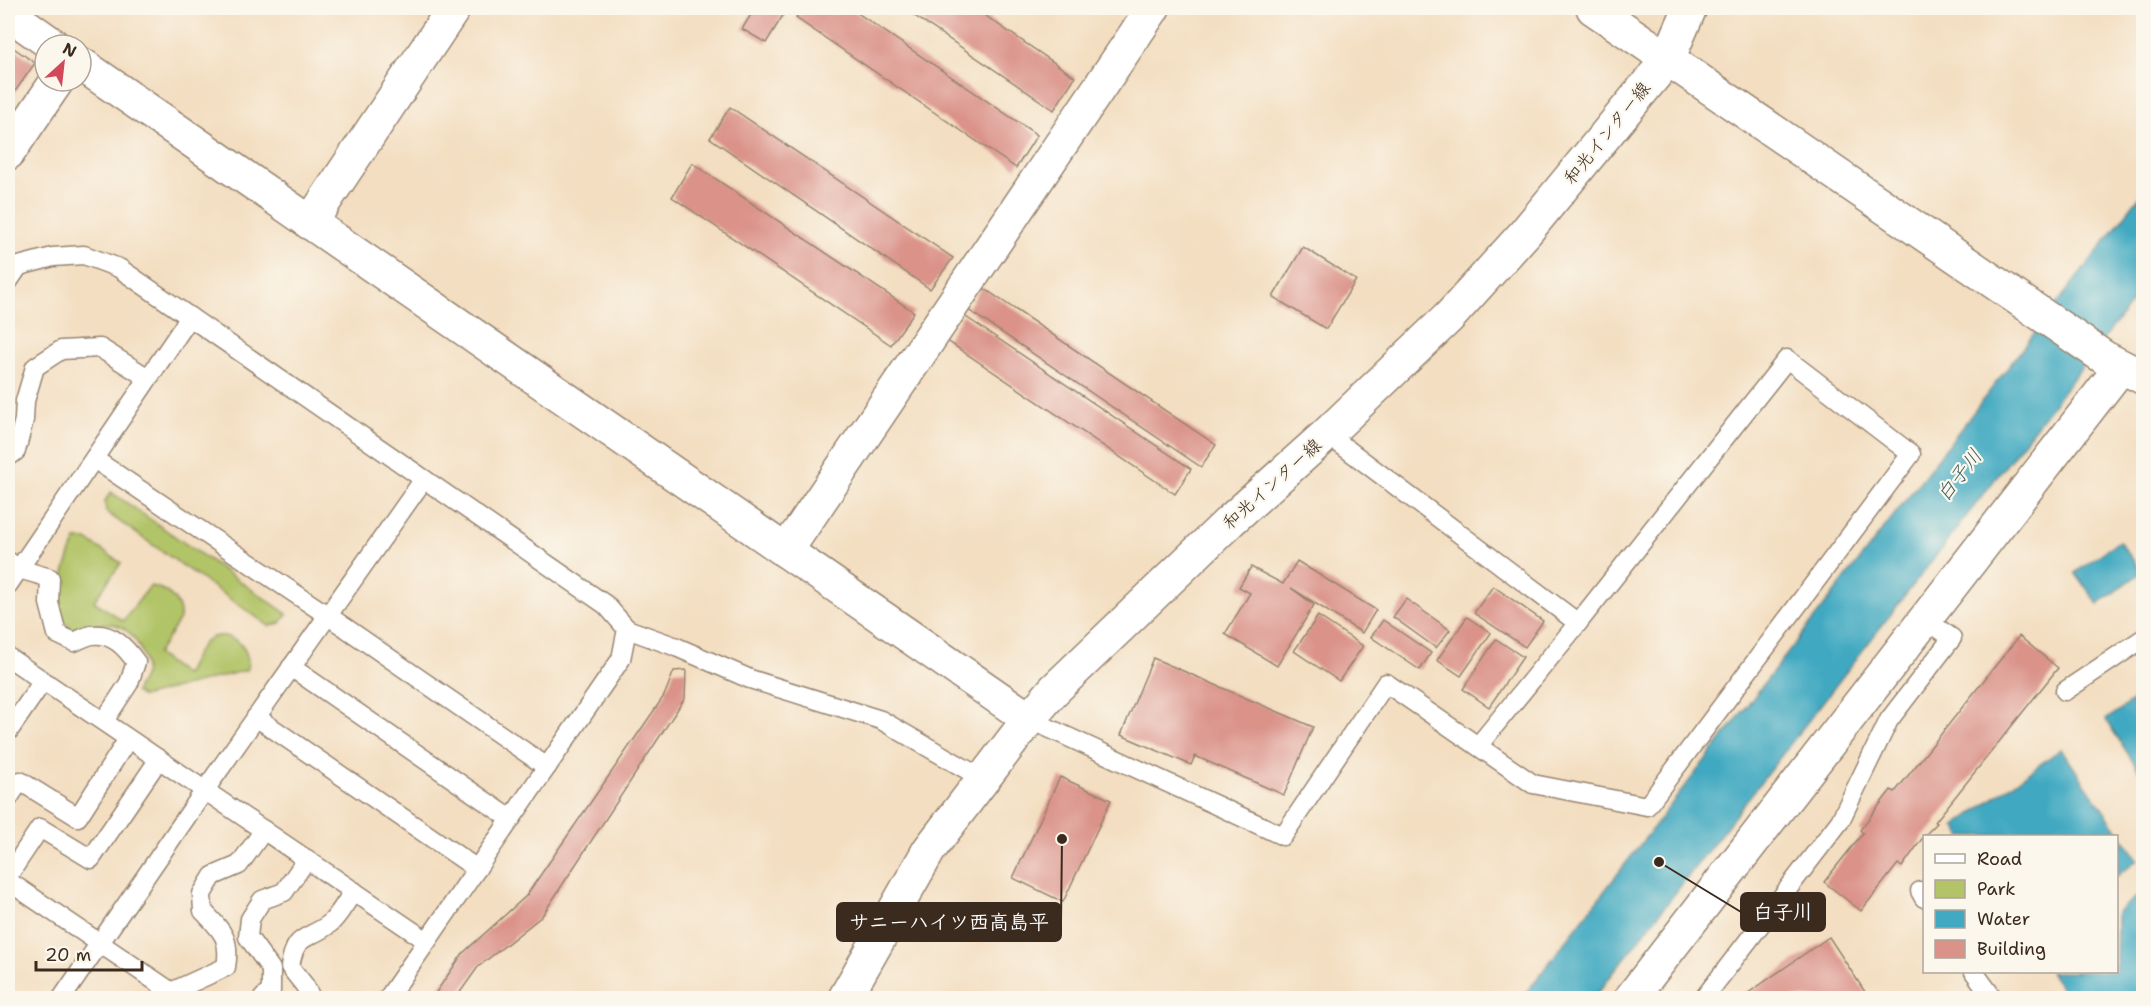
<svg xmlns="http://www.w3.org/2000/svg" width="2151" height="1006" viewBox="0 0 2151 1006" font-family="'Shantell Sans','Klee One',sans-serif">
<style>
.green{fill:#b2c467;stroke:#767742;stroke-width:1.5}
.water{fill:#41a9c1;stroke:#3e6a70;stroke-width:1.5}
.building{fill:#da9289}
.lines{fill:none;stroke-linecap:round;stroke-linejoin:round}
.lane-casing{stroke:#978470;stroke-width:21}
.street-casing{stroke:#978470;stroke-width:36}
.secondary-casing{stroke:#978470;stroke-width:36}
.primary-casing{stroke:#978470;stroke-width:36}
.lane{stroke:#fff;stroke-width:18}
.street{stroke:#fff;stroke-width:33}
.secondary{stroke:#fff;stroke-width:33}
.primary{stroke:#fff;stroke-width:33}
.labels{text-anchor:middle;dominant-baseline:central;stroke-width:4.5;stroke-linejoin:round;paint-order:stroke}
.street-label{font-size:18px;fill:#3b2a1e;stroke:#fbf7ec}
.water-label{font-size:20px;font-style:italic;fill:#3d5d5f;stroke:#fbf7ec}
.leader{fill:none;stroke:#3b2a1e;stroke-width:2}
.callout-dot{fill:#3b2a1e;stroke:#fbf7ec;stroke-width:2}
.callout{fill:#3b2a1e;stroke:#3b2a1e;stroke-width:2}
.callout-label{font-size:20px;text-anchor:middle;font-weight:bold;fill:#fff}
</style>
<rect width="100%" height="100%" fill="#fbf7ec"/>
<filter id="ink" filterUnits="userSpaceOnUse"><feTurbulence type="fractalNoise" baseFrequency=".0167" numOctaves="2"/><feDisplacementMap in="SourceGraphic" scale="12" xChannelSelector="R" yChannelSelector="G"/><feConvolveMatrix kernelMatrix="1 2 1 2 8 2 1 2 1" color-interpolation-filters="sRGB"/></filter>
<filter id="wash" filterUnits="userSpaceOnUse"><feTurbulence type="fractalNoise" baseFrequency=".008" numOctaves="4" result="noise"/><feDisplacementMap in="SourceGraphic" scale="24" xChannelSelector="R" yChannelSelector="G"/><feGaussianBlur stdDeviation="1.35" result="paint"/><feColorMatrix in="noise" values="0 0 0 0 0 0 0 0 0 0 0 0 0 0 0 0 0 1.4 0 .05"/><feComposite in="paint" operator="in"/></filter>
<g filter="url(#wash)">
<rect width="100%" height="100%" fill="#f3dec1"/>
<g class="green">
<path d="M111,492L287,614L281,623L269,626L106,512L105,501Z"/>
<path d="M76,540H87L121,563L94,601L123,621L150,586C167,588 182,602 180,619L157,654L185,675C191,665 197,649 205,642C223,625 254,645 247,670L142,697L135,692C138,686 144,677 145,670C145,653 134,630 116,625C104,621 87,628 75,632C67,625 61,620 58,609C55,598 70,552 76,540Z"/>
</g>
<g class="water">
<path d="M2143,192V288L1594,998H1522Z"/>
<path d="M2119,541L2142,572L2098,604L2075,573Z"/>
<path d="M2143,693V777L2106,720Z"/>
<path d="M2061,749L2138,860L2117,876L2116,836H1962L1955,826Z"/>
<path d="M2143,892V998H2068L2050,972H2116L2117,912Z"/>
</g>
<g id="blocks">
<g class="building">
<path d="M755,8H779L785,12L766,43L742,29Z"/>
<path d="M802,8H850L1037,135L1016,168L796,18Z"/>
<path d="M903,8H974L1075,77L1054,110Z"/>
<path d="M8,44L35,63L14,93L8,89Z"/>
<path d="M730,107L953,258L930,289L710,138Z"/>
<path d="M692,163L914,312L891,345L672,197Z"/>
<path d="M1303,247L1356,280L1326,329L1273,297Z"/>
<path d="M982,287L1216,445L1201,467L967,309Z"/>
<path d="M963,315L1191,469L1175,494L946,340Z"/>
<path d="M1297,561L1376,610L1362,633L1291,588L1314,605L1277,666L1225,634L1250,593L1239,587L1251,567L1283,584Z"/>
<path d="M1493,586L1543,621L1525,647L1474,613Z"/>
<path d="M1406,599L1450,630L1436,648L1393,617Z"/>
<path d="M1318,616L1363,646L1339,681L1294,651Z"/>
<path d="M1467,617L1491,633L1461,676L1437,660Z"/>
<path d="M1383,620L1431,653L1420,670L1371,637Z"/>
<path d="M2019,636L2058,668L1935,822L1937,823L1924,836L1902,867L1898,864L1861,911L1824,882L1863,833L1860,830L1891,790L1895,792Z"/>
<path d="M1496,639L1523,657L1489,707L1463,689Z"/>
<path d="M1153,658L1313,727L1284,795L1195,756L1191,765L1121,735Z"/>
<path d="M686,670L685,698L542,916L478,967L456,998H432L463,953L526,896L664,696L674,671Z"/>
<path d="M1060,777L1111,800L1063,902L1013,878Z"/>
<path d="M1829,937L1869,998H1741Z"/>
</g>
</g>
</g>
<g filter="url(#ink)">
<use href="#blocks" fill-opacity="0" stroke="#978470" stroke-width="1.5"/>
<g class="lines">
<g class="lane-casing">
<g id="lane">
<path d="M8,282L19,266L53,257L84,255L119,268L606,605L627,629L621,659L388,998"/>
<path d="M8,457L16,451L24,420L25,401L35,367L61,350L100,348L148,378"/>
<path d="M94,459L327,615L547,767"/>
<path d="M8,561L19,569L50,578L49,603L57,634L74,642C79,640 86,636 92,635C112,632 126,648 136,662L129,683L104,721"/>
<path d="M8,585L190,317"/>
<path d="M627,629L674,646L750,679L881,720L983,779"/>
<path d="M8,657L427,941"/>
<path d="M291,667L511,819"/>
<path d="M2065,691L2144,638"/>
<path d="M256,717L477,869"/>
<path d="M1029,719L1283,836L1386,683L1533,784L1647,806L1911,454L1787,359L1578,623L1327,434"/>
<path d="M8,732L43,681"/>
<path d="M1478,746L1578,623"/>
<path d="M8,799L20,781L78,817L128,739"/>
<path d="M8,876L40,828L91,859L159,759"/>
<path d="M8,881L179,997"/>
<path d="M1920,891L1924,898"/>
<path d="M1974,972L1993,998"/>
<path d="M171,992L226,967C231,938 222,931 203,911L202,894L213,876L239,865L264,830"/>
<path d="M62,998L205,790L424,479"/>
<path d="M263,998L271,991V969L248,937L250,919L262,900L284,892L307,859"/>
<path d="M311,998L305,986L290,967C295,934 305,941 328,925C338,918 346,901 354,891"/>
<path d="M1704,998L1840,821L1889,720L1952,638L1925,619"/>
</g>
</g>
<g class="street-casing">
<g id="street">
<path d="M8,13L53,45"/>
<path d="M1668,59L1690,8"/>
<path d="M81,64L1029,719"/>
<path d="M8,153L57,81"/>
<path d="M310,223L454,8"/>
<path d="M786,551L1153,8"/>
<path d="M1631,998L2121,367"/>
</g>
</g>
<g class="secondary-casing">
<path id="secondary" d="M1668,59L2105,358L2144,378"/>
</g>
<g class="primary-casing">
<path id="primary" d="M845,998L929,850L1029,719L1054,690L1230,521L1327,434L1450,316L1525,233L1668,59L1593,8"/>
</g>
<use href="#lane" class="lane"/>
<use href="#street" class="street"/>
<use href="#secondary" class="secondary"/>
<use href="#primary" class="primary"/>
</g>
</g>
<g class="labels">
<g class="street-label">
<text transform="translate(1607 133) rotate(-51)">和光インター線</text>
<text transform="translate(1272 484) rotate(-42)">和光インター線</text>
</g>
<g class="water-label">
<text transform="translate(1959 475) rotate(-52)">白子川</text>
</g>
</g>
<path class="leader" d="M1659 862L1741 912M1062 839L1061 922"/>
<g class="callout-dot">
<circle cx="1659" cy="862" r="6"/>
<circle cx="1062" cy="839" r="6"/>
</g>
<g class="callout">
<rect x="1741" y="893" width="84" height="38" rx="6"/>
<rect x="837" y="903" width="224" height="38" rx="6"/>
</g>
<g class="callout-label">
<text x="1783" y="919">白子川</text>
<text x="949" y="929">サニーハイツ西高島平</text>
</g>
<rect width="2151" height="1006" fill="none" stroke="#fbf7ec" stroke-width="30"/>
<rect x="1923" y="835" width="195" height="138" fill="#fbf7ec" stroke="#aea59a" stroke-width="1.5"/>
<rect x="1935" y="854" width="30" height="9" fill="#ffffff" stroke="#aea59a" stroke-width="1.5"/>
<text x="1977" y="865" font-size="18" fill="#3b2a1e">Road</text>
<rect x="1935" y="880" width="30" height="18" fill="#b2c467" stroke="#aea59a" stroke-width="1.5"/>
<text x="1977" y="895" font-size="18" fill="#3b2a1e">Park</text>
<rect x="1935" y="910" width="30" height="18" fill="#41a9c1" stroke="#aea59a" stroke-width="1.5"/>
<text x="1977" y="925" font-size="18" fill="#3b2a1e">Water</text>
<rect x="1935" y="940" width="30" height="18" fill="#da9289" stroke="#aea59a" stroke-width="1.5"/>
<text x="1977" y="955" font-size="18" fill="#3b2a1e">Building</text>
<g transform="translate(63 63) rotate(27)"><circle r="28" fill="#fbf7ec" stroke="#aea59a" stroke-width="1.5"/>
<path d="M0-4.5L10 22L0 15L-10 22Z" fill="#d1495b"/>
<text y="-9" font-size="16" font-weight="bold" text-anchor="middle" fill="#3b2a1e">N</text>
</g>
<path d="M36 961v9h106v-9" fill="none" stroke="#3b2a1e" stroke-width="3"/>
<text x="45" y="961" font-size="18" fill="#3b2a1e" stroke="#fbf7ec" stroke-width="4.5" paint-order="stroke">20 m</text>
</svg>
